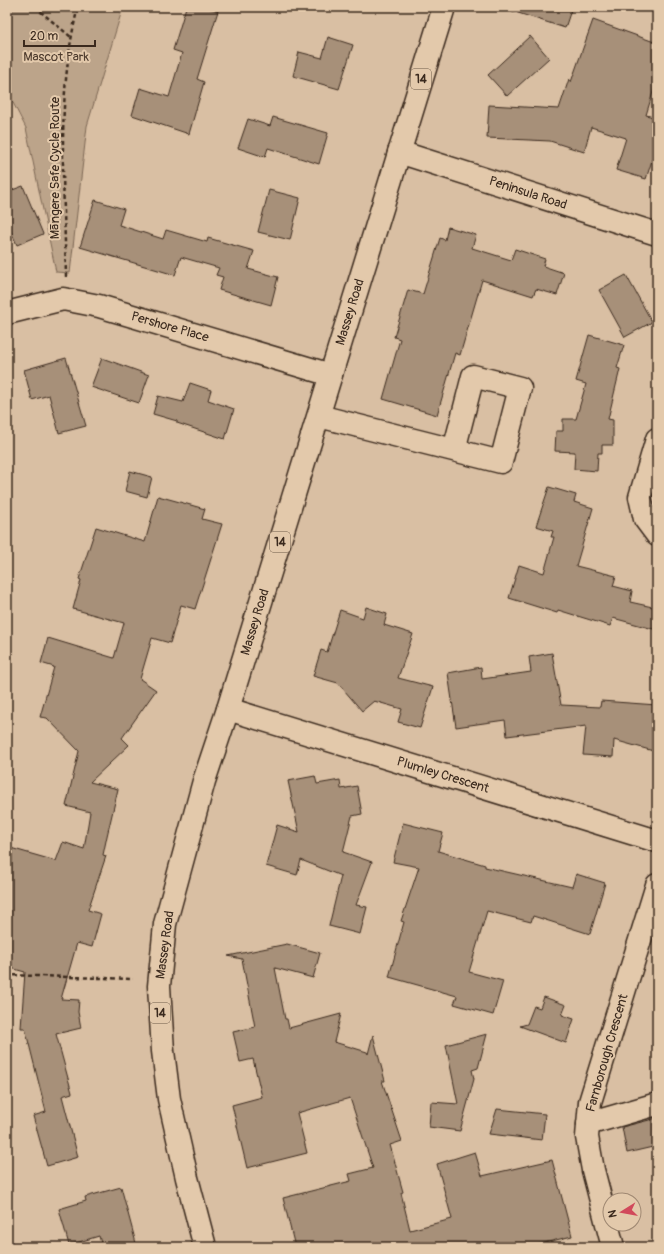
<svg xmlns="http://www.w3.org/2000/svg" width="664" height="1254" viewBox="0 0 664 1254" font-family="Pangolin,sans-serif">
<style>
.green{fill:#bca48a;stroke:#7c6754}
.building{fill:#a79079;stroke:#3b2a1e}
.lines{fill:none;stroke-linecap:round;stroke-linejoin:round}
.minor-casing{stroke:#3b2a1e;stroke-width:25}
.major-casing{stroke:#3b2a1e;stroke-width:25}
.path{stroke:#3b2a1e;stroke-width:2.5;stroke-dasharray:4 3;stroke-linecap:butt}
.minor{stroke:#e3c9ab;stroke-width:22}
.major{stroke:#e3c9ab;stroke-width:22}
.labels{text-anchor:middle;dominant-baseline:central;stroke-width:4;stroke-linejoin:round;paint-order:stroke}
.shield{fill:#e3c9ab;stroke:#6d5a48;stroke-width:1}
.shield-label{font-size:12px;font-weight:bold;fill:#3b2a1e}
.park-label{font-size:13px;fill:#4e3c2e;stroke:#e3c9ab}
.street-label{font-size:13px;fill:#3b2a1e;stroke:#e3c9ab}
</style>
<rect width="100%" height="100%" fill="#d9bfa3"/>
<filter id="ink" filterUnits="userSpaceOnUse"><feTurbulence type="fractalNoise" baseFrequency=".025" numOctaves="2"/><feDisplacementMap in="SourceGraphic" scale="8" xChannelSelector="R" yChannelSelector="G"/><feConvolveMatrix kernelMatrix="1 2 1 2 8 2 1 2 1" color-interpolation-filters="sRGB"/></filter>
<g filter="url(#ink)">
<path class="green" d="M7,7H123L87,126L70,273L56,272L26,128L7,91Z"/>
<g class="building">
<path d="M186,7H204L218,11L197,79L204,82L189,134L132,115L140,88L169,97L182,53L173,50Z"/>
<path d="M513,7H572L565,28L512,11Z"/>
<path d="M593,20L657,43V79L646,115L657,118V145L646,179L616,170L626,138L591,127L584,152L550,141L487,138L489,105L559,109L569,79L571,82Z"/>
<path d="M530,36L549,58L507,96L488,75Z"/>
<path d="M328,37L353,45L339,89L293,76L299,52L322,58Z"/>
<path d="M273,117L328,133L319,164L268,148L265,157L238,148L248,119L270,126Z"/>
<path d="M23,186L43,234L17,245L7,222V192Z"/>
<path d="M269,190L300,198L290,240L258,232Z"/>
<path d="M95,200L124,209L119,225L163,239L166,230L207,242L208,238L254,251L248,269L278,277L271,305L219,290L223,277L216,275L219,268L181,257L175,275L80,247Z"/>
<path d="M448,227L476,235L472,248L511,260L515,249L545,259L543,266L564,273L557,295L536,289L533,296L482,280L460,355L455,353L437,415L383,399L400,339L394,337L408,290L423,294L440,238L445,240Z"/>
<path d="M626,275L652,322L625,337L599,290Z"/>
<path d="M589,335L624,345L617,368L620,369L608,419L613,420V445H602V453H598L597,471L574,469L575,452L555,451L556,431H563V419H576L586,384L576,381Z"/>
<path d="M66,358L86,426L59,433L49,395L32,400L24,370Z"/>
<path d="M102,358L149,375L139,403L91,387Z"/>
<path d="M190,383L211,390L208,400L234,409L225,439L177,423V421L153,414L158,396L183,402Z"/>
<path d="M130,471L152,477L147,497L125,491Z"/>
<path d="M549,487L576,495L574,502L593,508L576,566L616,576L613,586L632,591L630,602L657,608V630L613,618L610,626L558,610L557,613L509,598L519,565L544,573L554,537H551L553,531L536,526Z"/>
<path d="M158,496L205,509L202,519L222,524L195,609L181,605L170,643L152,638L140,679L156,690L122,738L129,745L90,782L118,789L107,836L103,855L106,856L88,910L101,914L92,947L77,943L61,999L79,1000L78,1012L81,1028L56,1034L72,1093L62,1096L78,1157L47,1166L33,1116L46,1112L25,1028H21L25,972L7,967V847L56,861L63,842L84,849L90,812L66,806L79,751L47,718L40,717L54,667L41,663L48,638L114,658L124,623L73,609L81,580L79,579L96,527L145,542Z"/>
<path d="M366,607L387,614L384,625L413,634L398,678L433,687L420,728L398,722L402,709L374,701L362,711L338,683L313,676L321,650L327,652L340,610L363,618Z"/>
<path d="M552,653L561,705L600,707L601,701L657,705V752L614,740L613,757L583,755L586,726L507,736L505,720L456,727L448,673L481,667L482,679L531,672L529,657Z"/>
<path d="M315,776L317,784L340,780L341,789L357,786L362,814L352,816L343,852L372,862L356,905L367,907L360,934L329,926L341,876L301,860L297,875L266,866L277,825L299,832L288,781Z"/>
<path d="M403,823L443,833L438,851L485,865V867L572,887L576,874L605,883L590,934L533,916L531,922L487,911L469,972L503,981L493,1015L454,1004L457,996L389,977L404,922L401,921L419,867L393,862Z"/>
<path d="M287,944L320,953L313,978L275,968L285,1019H287L289,1028L341,1014L334,1042L367,1052L368,1054L373,1035L385,1081H382L402,1141L390,1145L403,1192L401,1193L410,1230L452,1219L437,1164L475,1152L482,1176L552,1160L572,1236L528,1247H295L283,1198L351,1181L349,1174L373,1168L350,1098L297,1113L307,1153L247,1168L232,1105L262,1097L253,1059L240,1062L233,1032L255,1027L242,959L228,956Z"/>
<path d="M544,997L566,1005L562,1015L574,1019L566,1043L520,1026L527,1024L534,1006L540,1008Z"/>
<path d="M487,1034L478,1068L472,1070L474,1079L460,1131L429,1127L431,1102L458,1104L446,1045Z"/>
<path d="M497,1109L545,1114L542,1140L489,1134Z"/>
<path d="M657,1118V1146L627,1153L622,1127Z"/>
<path d="M121,1187L137,1247H102L99,1236L69,1245L59,1209L86,1201L85,1197Z"/>
</g>
<g class="lines">
<g class="minor-casing">
<g id="minor">
<path d="M399,152L657,234"/>
<path d="M7,313L63,299L99,306L331,375"/>
<path d="M319,416L501,462L520,388L473,376L454,450"/>
<path d="M657,439L640,497L645,519L657,535"/>
<path d="M228,709L657,841"/>
<path d="M588,1124L657,1104"/>
<path d="M613,1247L593,1170L587,1137L590,1102L657,885"/>
</g>
</g>
<g class="major-casing">
<path id="major" d="M205,1247L187,1178L169,1099L163,1051L159,986L165,924L204,781L228,709L444,7"/>
</g>
<g class="path">
<path d="M35,7L71,37"/>
<path d="M66,277C64,188 56,94 78,7"/>
<path d="M7,975L133,979"/>
</g>
<use href="#minor" class="minor"/>
<use href="#major" class="major"/>
</g>
</g>
<g class="labels">
<g class="shield">
<rect x="411" y="69" width="20" height="20" rx="3"/>
<rect x="270" y="532" width="20" height="20" rx="3"/>
<rect x="150" y="1003" width="20" height="20" rx="3"/>
</g>
<g class="shield-label">
<text x="421" y="79">14</text>
<text x="280" y="542">14</text>
<text x="160" y="1013">14</text>
</g>
<g class="park-label">
<text x="56" y="57">Mascot Park</text>
</g>
<g class="street-label">
<text transform="translate(55 168) rotate(-90)">Māngere Safe Cycle Route</text>
<text transform="translate(528 193) rotate(18)">Peninsula Road</text>
<text transform="translate(350 312) rotate(-73)">Massey Road</text>
<text transform="translate(170 327) rotate(16)">Pershore Place</text>
<text transform="translate(255 622) rotate(-73)">Massey Road</text>
<text transform="translate(443 775) rotate(17)">Plumley Crescent</text>
<text transform="translate(165 945) rotate(-82)">Massey Road</text>
<text transform="translate(607 1053) rotate(-74)">Farnborough Crescent</text>
</g>
</g>
<rect width="664" height="1254" fill="none" stroke="#e3c9ab" stroke-width="24"/>
<rect x="12" y="12" width="640" height="1230" fill="none" stroke="#3b2a1e" stroke-width="1.5" filter="url(#ink)"/>
<g transform="translate(622 1212) rotate(259)"><circle r="19" fill="#e3c9ab" stroke="#a08973"/>
<path d="M0-3L7 15L0 10L-7 15Z" fill="#d1495b"/>
<text y="-6" font-size="11" font-weight="bold" text-anchor="middle" fill="#3b2a1e">N</text>
</g>
<path d="M24 40v6h71v-6" fill="none" stroke="#3b2a1e" stroke-width="2"/>
<text x="30" y="40" font-size="12" fill="#3b2a1e" stroke="#e3c9ab" stroke-width="3" paint-order="stroke">20 m</text>
</svg>
